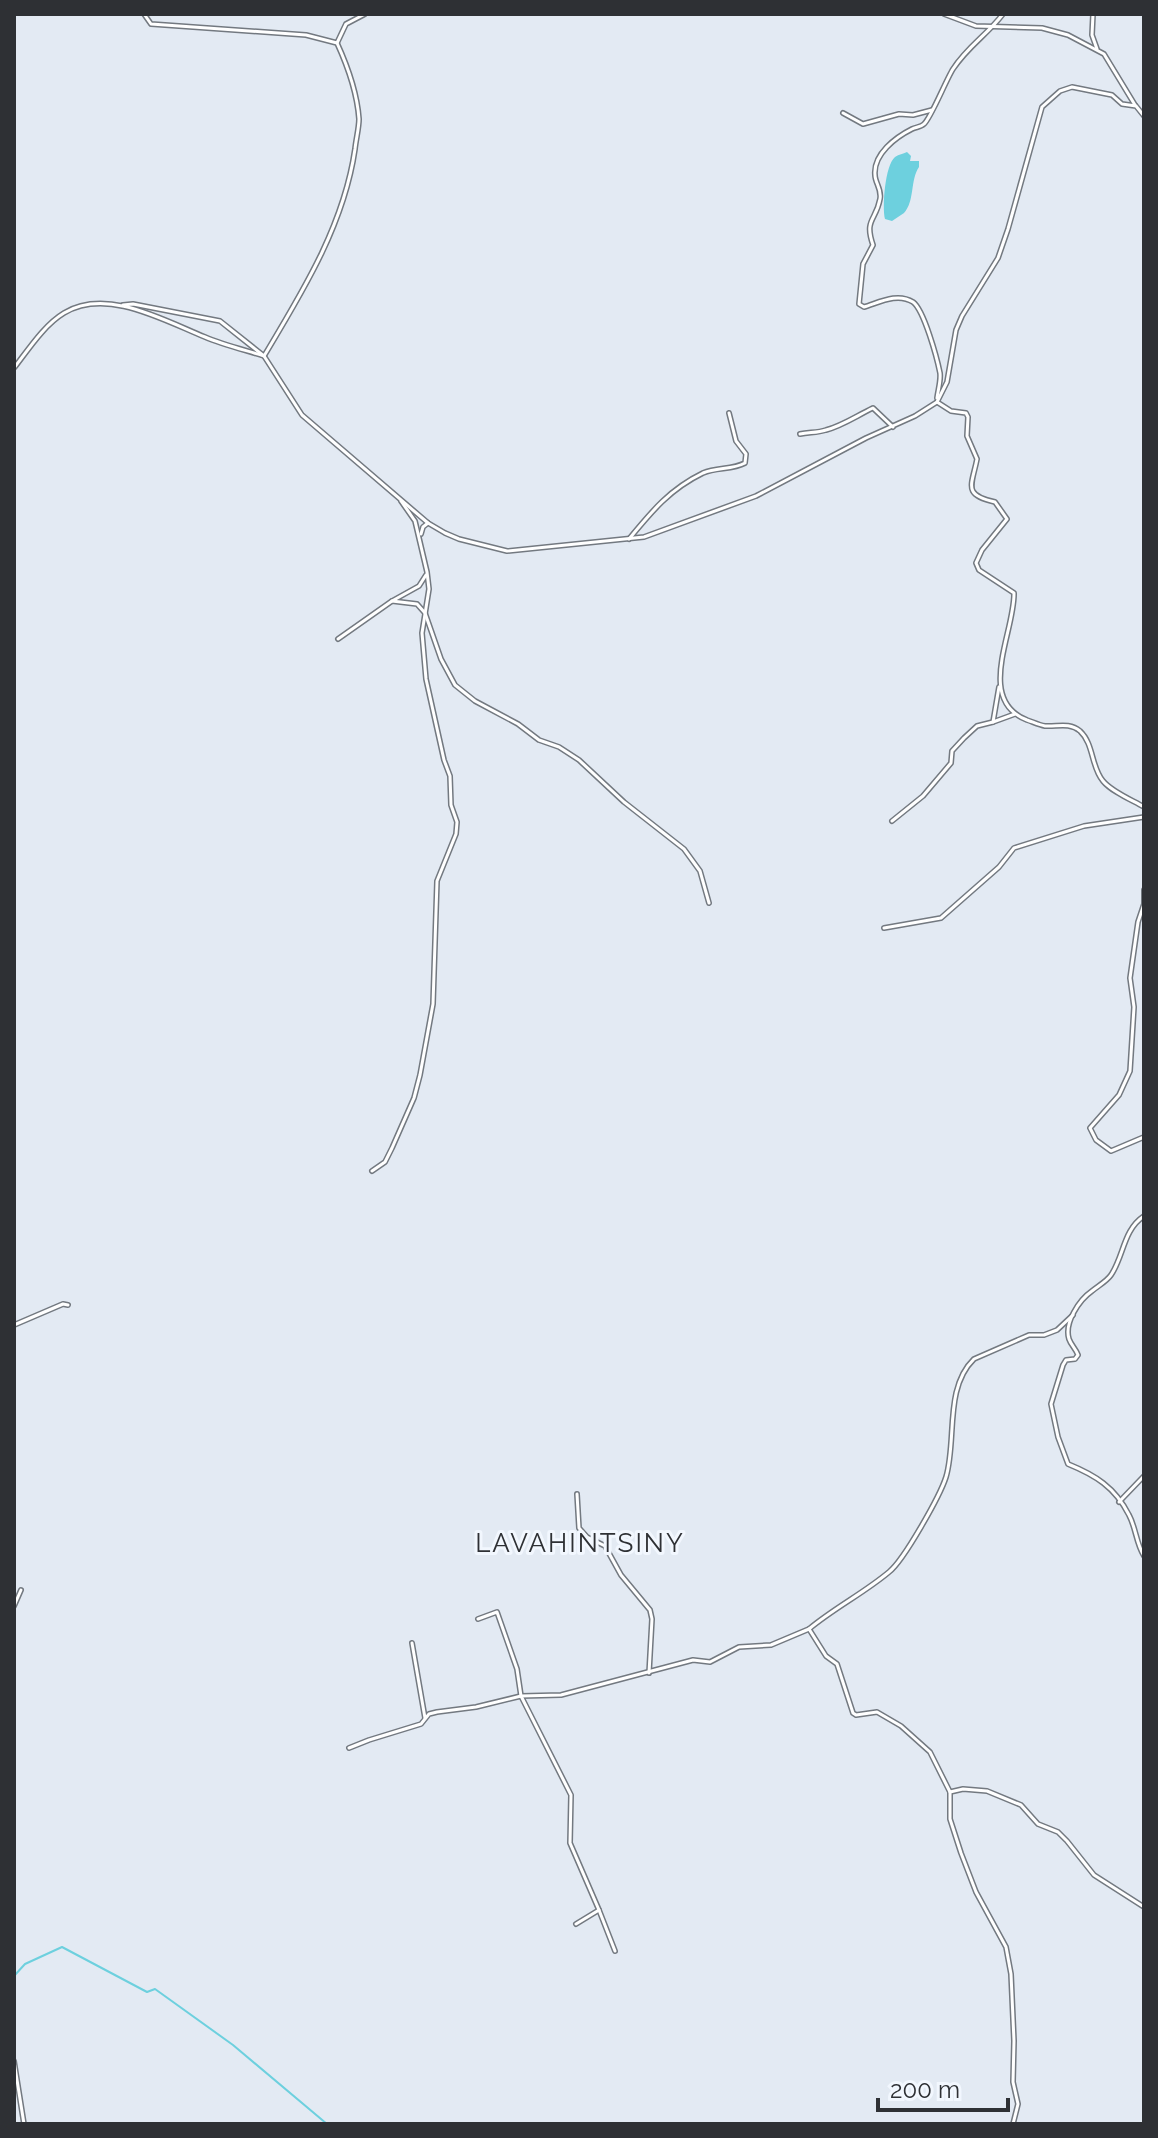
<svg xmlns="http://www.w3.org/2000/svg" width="1158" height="2138" viewBox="0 0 1158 2138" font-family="Raleway,sans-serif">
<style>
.water{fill:#6dd0de}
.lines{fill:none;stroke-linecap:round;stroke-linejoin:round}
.stream{stroke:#6dd0de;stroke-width:2}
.street-casing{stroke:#737980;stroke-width:6}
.street{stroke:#fff;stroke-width:3}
.labels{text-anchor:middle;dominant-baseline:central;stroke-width:6;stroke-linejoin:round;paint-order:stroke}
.quarter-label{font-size:26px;letter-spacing:2px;fill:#2e3034;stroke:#f2f7fe}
</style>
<rect width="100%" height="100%" fill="#e3eaf3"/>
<path class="water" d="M907,152L911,156L910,161H919V167C910,180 915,201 904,213C900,216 896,218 892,221L885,219C882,207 885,165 895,157C899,154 903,154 907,152Z"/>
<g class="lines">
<path class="stream" d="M14,1976L25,1964L62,1947L147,1992L155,1989L233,2045L327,2124"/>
<g class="street-casing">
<g id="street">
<path d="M944,14L976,26L1042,28L1068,35L1104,54L1135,105"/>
<path d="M1093,14L1092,35L1097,49"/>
<path d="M337,43L346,24L365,14"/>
<path d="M843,113L863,124L899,114L913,115L932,110"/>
<path d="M123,305L133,304L220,321L264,356C303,291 344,225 355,149C356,139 359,128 359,119C357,91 348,67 337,43L306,35L151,24L144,14"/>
<path d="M14,368C28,350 44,325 64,313C107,287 165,321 205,337C224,345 245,350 264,356L302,415L428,523L445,533L459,539L507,551L644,537L756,496L866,438L915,416L937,402L947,382L956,330L962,316L998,258L1008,229L1042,107L1060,91L1072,87L1112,95L1122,104L1136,106L1144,116"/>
<path d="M937,398C938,390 941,381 940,373C937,358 924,310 913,302C897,292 878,303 864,307L859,304L863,264L873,245C864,219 876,221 880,199C882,189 875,183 875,175C873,154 896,137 912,129C916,127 921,127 924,124C931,118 946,80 953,69C968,46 987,35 1003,14"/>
<path d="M937,402L951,411L966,413L968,417L967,436L977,459C972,485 962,495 995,502L1007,519L982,550L976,563L979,570L1014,593C1015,631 975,700 1027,720C1033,722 1039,725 1045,726C1057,727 1069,722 1080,731C1094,744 1091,767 1103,781C1112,792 1132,800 1144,807"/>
<path d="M800,434C809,432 817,433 826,430C842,426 858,415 873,408L893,427"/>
<path d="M421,534L423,527L428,523"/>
<path d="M629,539C652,511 670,489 703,473C717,467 732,470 745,463L746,454L736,441L729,413"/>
<path d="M392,601L417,604L425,613L441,659L455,685L475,701L518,724L539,740L559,747L579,760L624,802L684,849L700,871L709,903"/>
<path d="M338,639L392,601L419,586L426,575"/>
<path d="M993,722L1015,714"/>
<path d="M892,821L923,796L951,763L952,751L964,738L977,726L993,722L999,687"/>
<path d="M1144,890V904L1138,922L1130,978L1134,1007L1130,1071L1119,1095L1090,1128L1096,1140L1111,1151L1144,1137"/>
<path d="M884,928L941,918L999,867L1014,848L1084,826L1144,817"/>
<path d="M372,1171L385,1162L392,1148L414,1098L420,1075L433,1004L437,881L456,834L457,822L451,805L450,776L444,760L426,679L422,633L429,589L427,572L415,521L401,501"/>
<path d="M1144,1216C1123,1230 1124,1256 1111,1275C1107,1281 1098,1286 1092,1291C1079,1300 1064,1323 1069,1339C1071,1345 1076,1349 1078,1355L1075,1359L1066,1360L1063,1365L1051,1404L1058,1437L1068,1464C1095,1475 1115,1487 1129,1515C1136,1528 1136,1543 1144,1556"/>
<path d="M14,1325L63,1304L68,1305"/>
<path d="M577,1494L579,1528L587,1537L605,1546L621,1575L650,1610L652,1619L649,1673"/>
<path d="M1119,1502L1144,1476"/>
<path d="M14,1606L21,1590"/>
<path d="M478,1619L497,1612L517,1669L521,1696L571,1795L570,1843L599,1910L576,1924"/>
<path d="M809,1629C834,1608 864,1593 889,1572C904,1560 940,1496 946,1477C957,1440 944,1388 974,1359L1029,1335H1044L1057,1330L1073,1315"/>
<path d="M412,1643L425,1718"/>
<path d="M349,1748L369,1740L421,1724L429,1714L437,1712L476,1707L521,1696L561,1695L693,1660L710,1662L739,1647L771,1645L809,1629L826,1656L837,1664L853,1713L856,1715L877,1712L901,1726L930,1752L950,1792"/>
<path d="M599,1910L615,1951"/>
<path d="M14,2061L24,2124"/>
<path d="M1013,2124L1018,2104L1013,2082L1014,2041L1011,1974L1006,1947L976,1892L961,1853L950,1819V1792L963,1789L987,1791L1021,1805L1038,1824L1058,1832L1067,1841L1094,1875L1144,1907"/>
</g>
</g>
<use href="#street" class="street"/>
</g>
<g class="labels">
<g class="quarter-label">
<text x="580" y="1543">LAVAHINTSINY</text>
</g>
</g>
<rect width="1158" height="2138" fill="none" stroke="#2e3034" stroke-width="32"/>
<path d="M878 2098v12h130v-12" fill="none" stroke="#2e3034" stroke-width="4"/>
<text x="890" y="2098" font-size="24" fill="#2e3034" stroke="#f2f7fe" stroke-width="6" paint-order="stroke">200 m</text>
</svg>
